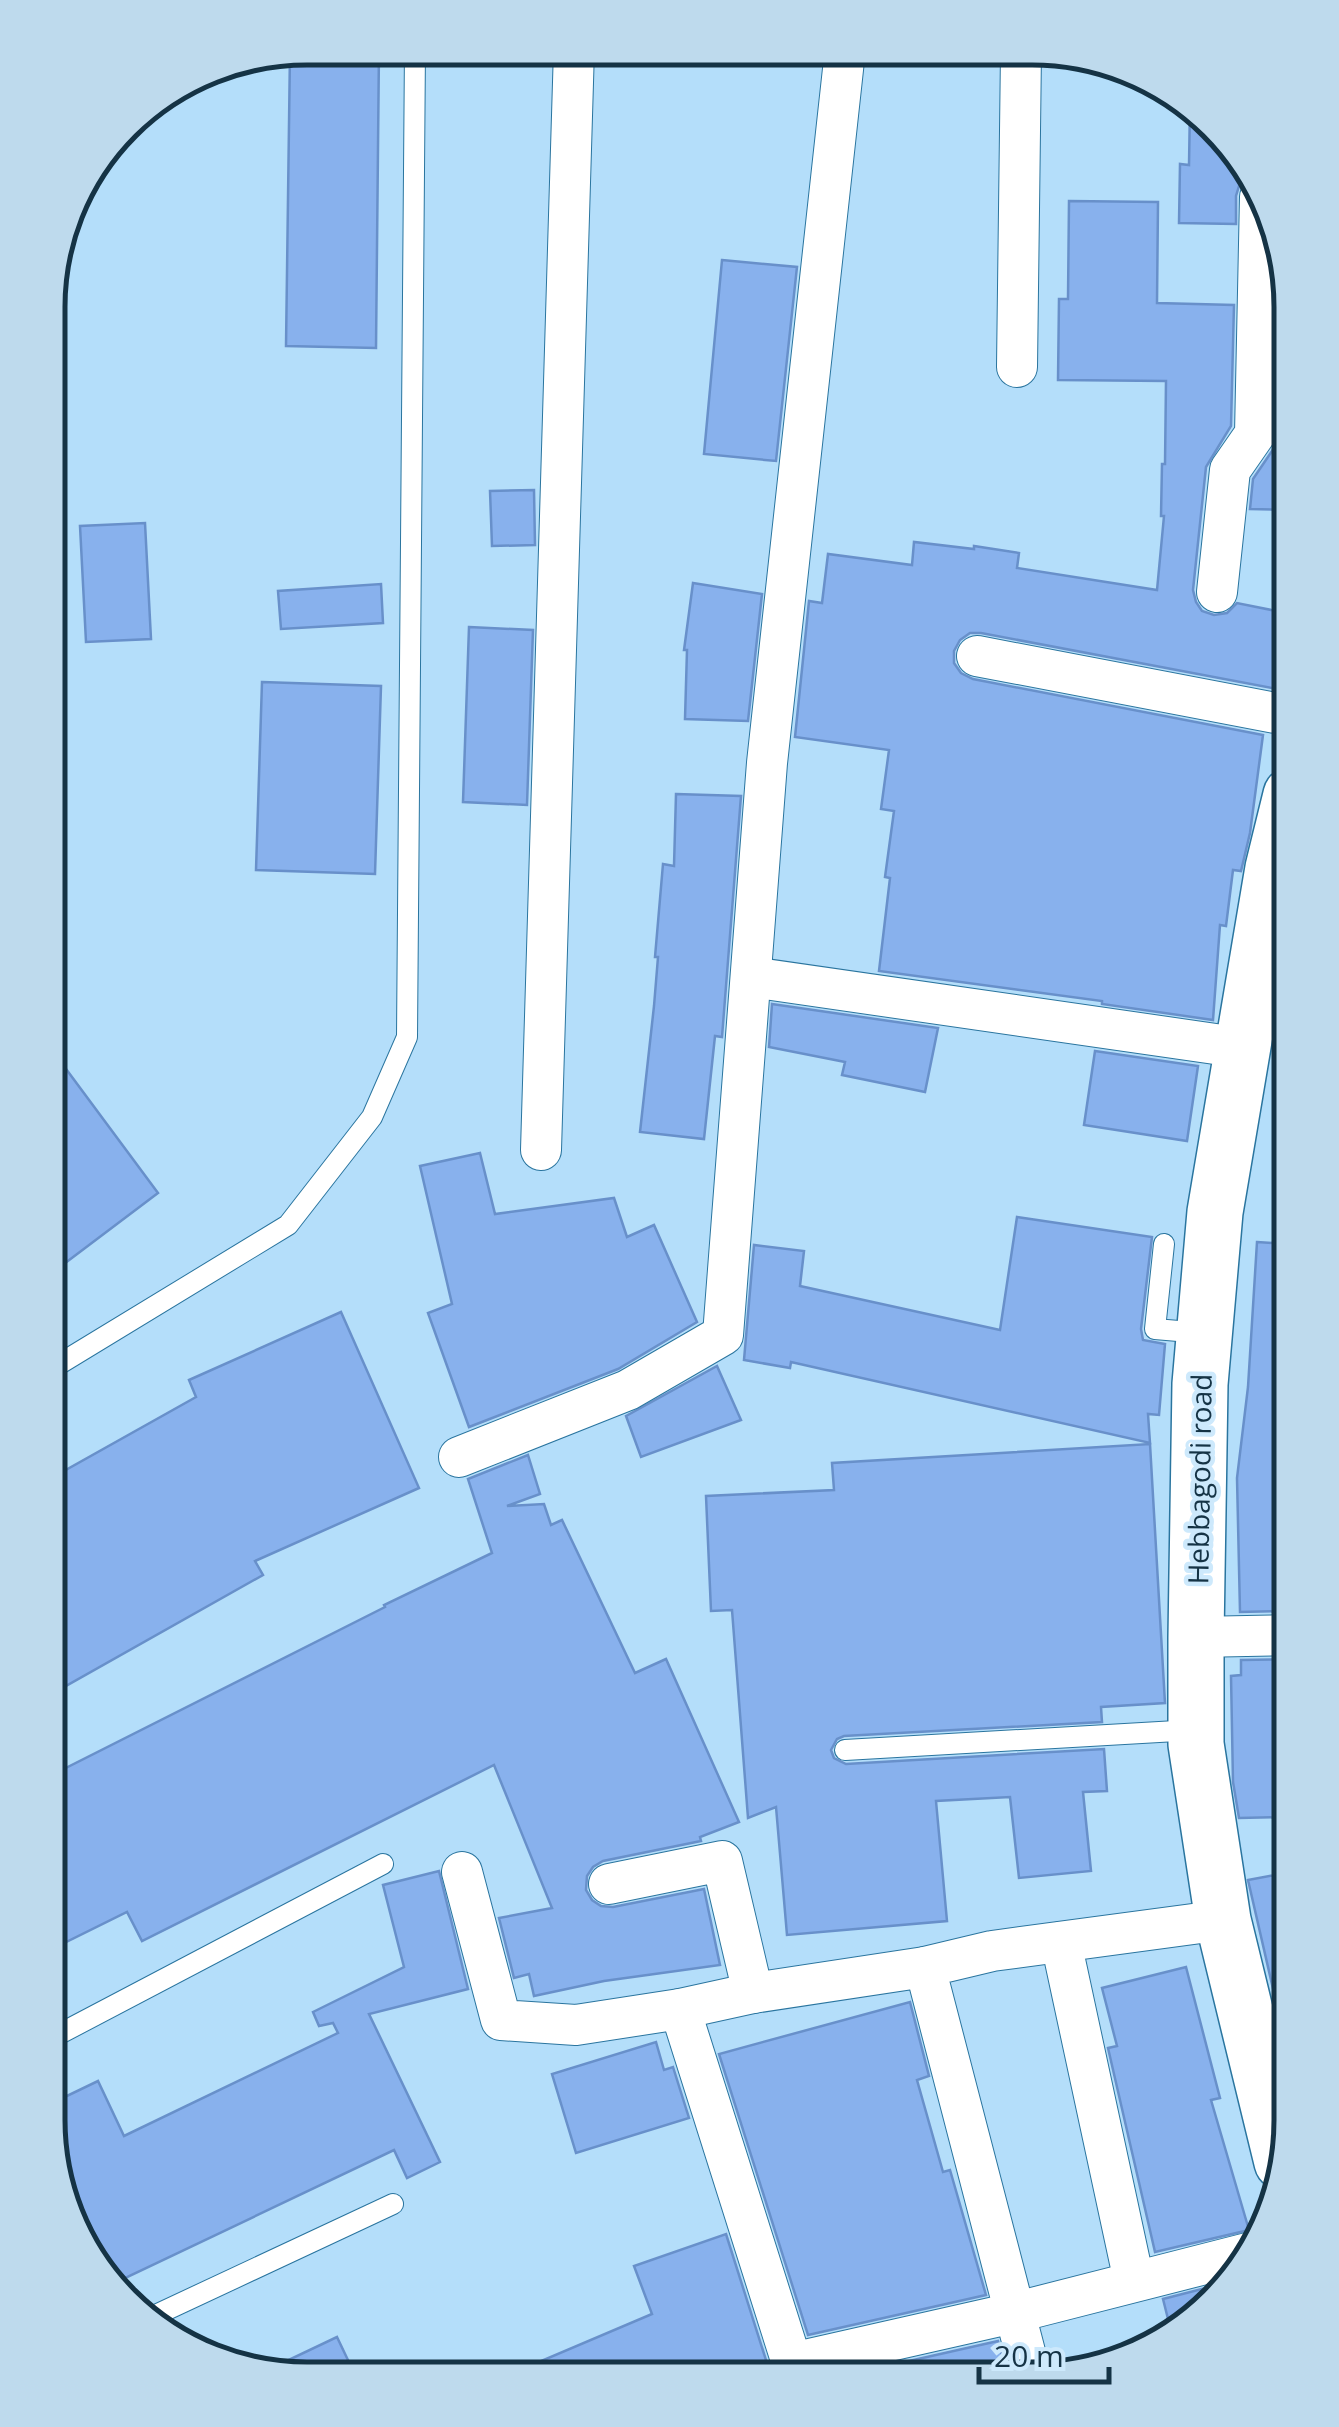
<svg xmlns="http://www.w3.org/2000/svg" width="1339" height="2427" viewBox="0 0 1339 2427" font-family="'Open Sans',sans-serif">
<style>
.building{fill:#88b1ed;stroke:#6890ca;stroke-width:2.5}
.lines{fill:none;stroke-linecap:round;stroke-linejoin:round}
.lane-casing{stroke:#2a759f;stroke-width:22}
.street-casing{stroke:#2a759f;stroke-width:42}
.secondary-casing{stroke:#2a759f;stroke-width:58}
.lane{stroke:#fff;stroke-width:20}
.street{stroke:#fff;stroke-width:40}
.secondary{stroke:#fff;stroke-width:55}
.labels{text-anchor:middle;dominant-baseline:central;stroke-width:9;stroke-linejoin:round;paint-order:stroke}
.street-label{font-size:28px;fill:#153345;stroke:#cde9fc}
.rim{fill:none;stroke:#153345;stroke-width:5}
</style>
<rect width="100%" height="100%" fill="#b4defa"/>
<g class="building">
<path d="M307,48H379L376,348L286,346L290,51Z"/>
<path d="M1190,105L1203,111L1247,177L1239,186L1236,196V224L1179,223L1180,164L1189,165Z"/>
<path d="M1069,201L1158,202L1157,303L1234,305L1231,426L1206,467L1193,590L1196,602L1202,611L1214,615L1227,613L1237,603L1291,614L1277,689L981,633H970L960,640L954,651V663L961,673L973,679L1263,735L1250,833L1241,871L1233,870L1226,926L1220,925L1213,1020L1102,1004V1001L879,971L890,878L885,877L894,811L881,809L889,750L795,737L809,601L822,603L828,554L912,565L914,542L974,549V546L1019,553L1017,568L1157,590L1164,516H1161L1162,464H1165L1166,381L1058,380L1059,299H1068Z"/>
<path d="M722,260L797,267L776,461L704,454Z"/>
<path d="M1281,306L1292,307L1291,510L1250,509L1253,479L1274,448L1279,434Z"/>
<path d="M534,490L535,545L492,546L490,491Z"/>
<path d="M145,523L151,639L86,642L80,526Z"/>
<path d="M693,583L762,594L748,721L685,719L687,650H684Z"/>
<path d="M381,584L383,623L281,629L278,591Z"/>
<path d="M469,627L533,630L527,805L463,802Z"/>
<path d="M262,682L381,686L375,874L256,870Z"/>
<path d="M676,794L741,796L722,1037L715,1036L704,1139L640,1132L654,1006L658,957H655L663,864L674,866Z"/>
<path d="M772,1004L938,1028L925,1092L842,1075L845,1062L769,1047Z"/>
<path d="M49,1046L158,1193L48,1276L49,1135Z"/>
<path d="M1095,1051L1198,1066L1187,1141L1084,1125Z"/>
<path d="M480,1153L495,1214L614,1198L627,1237L654,1225L697,1322L618,1369L469,1427L428,1313L452,1304L420,1166Z"/>
<path d="M1017,1217L1152,1237L1141,1329L1143,1340L1165,1344L1159,1415L1148,1414L1150,1443L791,1362L790,1368L744,1360L754,1245L804,1251L800,1286L1000,1330Z"/>
<path d="M1257,1242L1291,1244V1611L1240,1612L1237,1478L1248,1387Z"/>
<path d="M341,1312L419,1488L255,1561L263,1575L48,1696V1480L196,1397L189,1380Z"/>
<path d="M717,1366L741,1420L641,1457L626,1416Z"/>
<path d="M1150,1444L1165,1703L1101,1707L1102,1722L844,1736L837,1739L831,1750L834,1758L846,1764L1104,1749L1107,1791L1083,1792L1091,1871L1019,1878L1010,1797L936,1801L947,1921L787,1935L776,1807L748,1818L732,1610L711,1611L706,1496L834,1490L832,1463Z"/>
<path d="M528,1455L540,1494L507,1506L544,1504L551,1525L562,1520L635,1673L666,1659L739,1822L700,1837L701,1841L603,1861L593,1867L587,1876L586,1890L592,1900L601,1906L613,1907L704,1889L720,1965L604,1981L534,1996L529,1974L514,1978L499,1918L552,1908L494,1765L142,1941L127,1912L48,1951V1777L385,1607L384,1605L492,1553L468,1479Z"/>
<path d="M1291,1659V1817L1239,1818L1233,1782L1231,1676L1241,1675V1660Z"/>
<path d="M439,1871L468,1989L369,2014L440,2162L407,2178L394,2150L117,2282L61,2204L48,2105L98,2081L124,2136L338,2033L333,2023L319,2026L313,2012L404,1967L383,1885Z"/>
<path d="M1291,1872V2067L1248,1880Z"/>
<path d="M1186,1967L1220,2098L1211,2100L1249,2230L1155,2252L1108,2048L1117,2046L1102,1988Z"/>
<path d="M910,2002L929,2076L917,2080L943,2172L950,2170L986,2295L808,2335L719,2054Z"/>
<path d="M656,2042L664,2070L673,2067L689,2118L576,2153L552,2074Z"/>
<path d="M726,2234L772,2379L501,2378L652,2314L634,2266Z"/>
<path d="M1233,2281L1170,2327L1163,2299Z"/>
<path d="M337,2337L356,2377H272L261,2373Z"/>
<path d="M998,2341L1008,2379H829Z"/>
</g>
<g class="lines">
<g class="lane-casing">
<g id="lane">
<path d="M1164,1244L1155,1329L1202,1333"/>
<path d="M48,1371L288,1225L372,1117L407,1037L415,48"/>
<path d="M845,1750L1194,1730"/>
<path d="M48,2040L383,1864"/>
<path d="M145,2320L393,2204"/>
</g>
</g>
<g class="street-casing">
<g id="street">
<path d="M1017,367L1021,52"/>
<path d="M1217,592L1230,470L1255,434L1260,197"/>
<path d="M977,656L1291,716"/>
<path d="M751,977L1243,1048"/>
<path d="M1254,981L1291,986"/>
<path d="M541,1150L574,49"/>
<path d="M459,1457L628,1390L723,1335L767,763L845,51"/>
<path d="M1196,1637L1291,1635"/>
<path d="M462,1872L501,2020L576,2025L680,2009L753,1993L925,1967"/>
<path d="M609,1884L722,1861L753,1993"/>
<path d="M1061,1942L1134,2281"/>
<path d="M680,2009L797,2379"/>
<path d="M792,2363L1013,2313L1248,2253"/>
<path d="M1032,2379L925,1967L992,1951L1223,1920"/>
</g>
</g>
<g class="secondary-casing">
<path id="secondary" d="M1282,2162L1223,1920L1196,1744V1637L1200,1384L1215,1212L1273,868L1291,795"/>
</g>
<use href="#lane" class="lane"/>
<use href="#street" class="street"/>
<use href="#secondary" class="secondary"/>
</g>
<g class="labels">
<g class="street-label">
<text transform="translate(1199 1479) rotate(-89)">Hebbagodi road</text>
</g>
</g>
<path d="M0 0H1339V2427H0ZM307 65H1032A242 242 0 0 1 1274 307V2120A242 242 0 0 1 1032 2362H307A242 242 0 0 1 65 2120V307A242 242 0 0 1 307 65Z" fill="#bedaed" fill-rule="evenodd"/>
<path class="rim" d="M307 65H1032A242 242 0 0 1 1274 307V2120A242 242 0 0 1 1032 2362H307A242 242 0 0 1 65 2120V307A242 242 0 0 1 307 65Z"/>
<path d="M979 2367v15h130v-15" fill="none" stroke="#153345" stroke-width="5"/>
<text x="994" y="2367" font-size="30" fill="#153345" stroke="#cde9fc" stroke-width="8" paint-order="stroke">20 m</text>
</svg>
